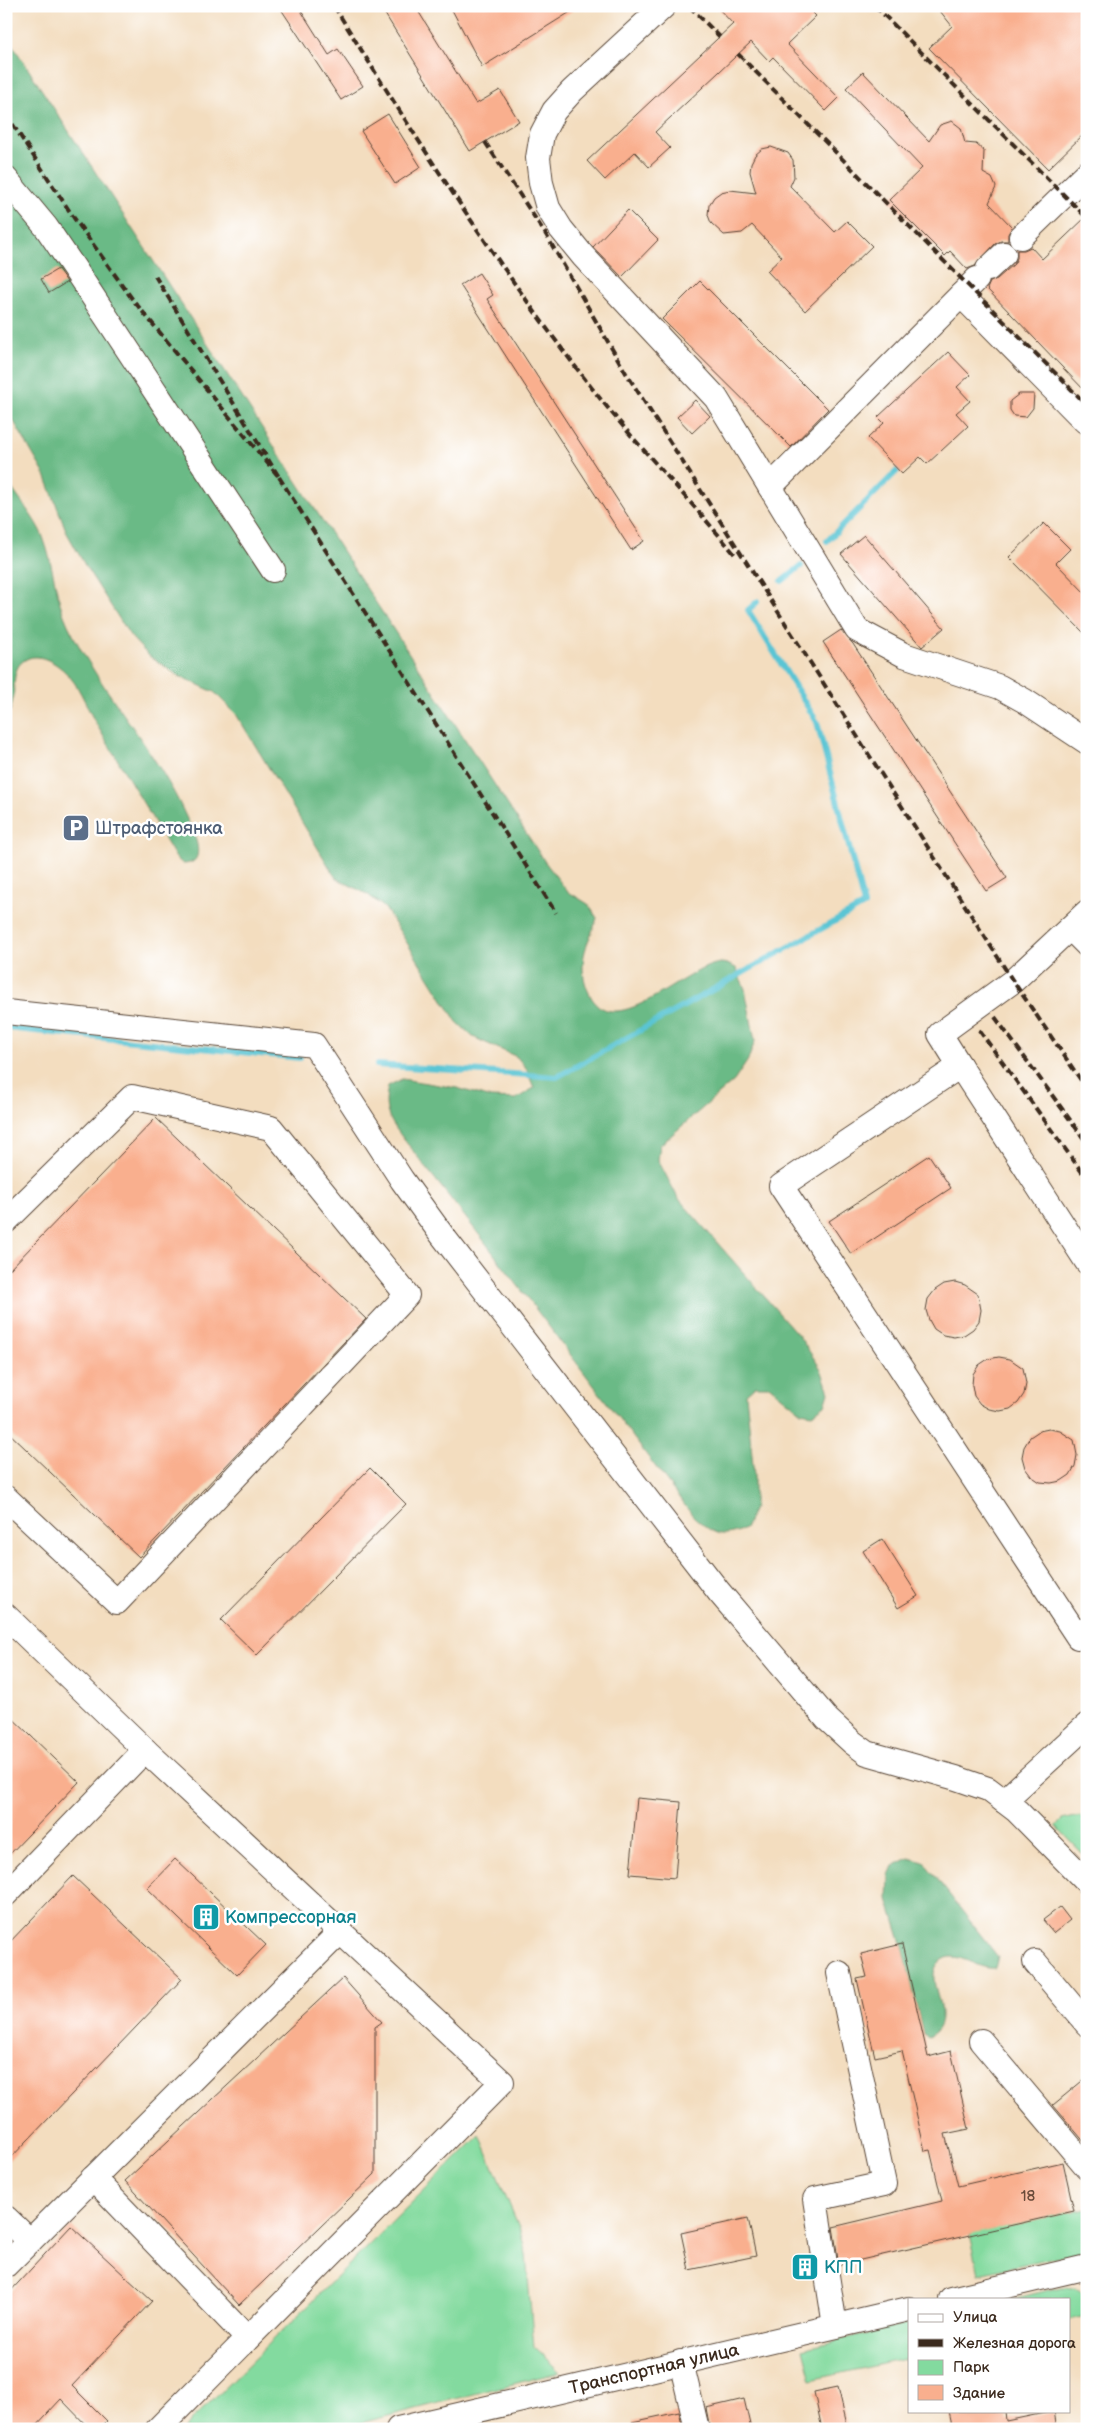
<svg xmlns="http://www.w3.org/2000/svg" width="1093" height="2435" viewBox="0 0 1093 2435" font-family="'Balsamiq Sans',sans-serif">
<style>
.green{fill:#83da9f;stroke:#5f825e}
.forest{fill:#6aba86;stroke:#527252}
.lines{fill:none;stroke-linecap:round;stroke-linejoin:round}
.stream{stroke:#5ac5d4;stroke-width:6}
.building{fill:#f9af8e}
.minor-casing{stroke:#574536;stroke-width:26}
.minor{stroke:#fff;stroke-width:24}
.rail{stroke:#3b2a1e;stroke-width:4;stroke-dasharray:8 4;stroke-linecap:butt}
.labels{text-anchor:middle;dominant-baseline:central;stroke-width:5;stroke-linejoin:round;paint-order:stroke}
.number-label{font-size:15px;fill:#6a4b3a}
.service-label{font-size:18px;fill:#4e5e75;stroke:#fff;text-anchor:start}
.culture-label{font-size:18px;fill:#0d838f;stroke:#fff;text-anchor:start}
.street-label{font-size:18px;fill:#3b2a1e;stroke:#fff}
</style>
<rect width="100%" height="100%" fill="#fff"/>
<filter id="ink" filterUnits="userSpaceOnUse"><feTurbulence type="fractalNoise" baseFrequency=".02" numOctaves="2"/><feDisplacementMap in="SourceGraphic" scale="10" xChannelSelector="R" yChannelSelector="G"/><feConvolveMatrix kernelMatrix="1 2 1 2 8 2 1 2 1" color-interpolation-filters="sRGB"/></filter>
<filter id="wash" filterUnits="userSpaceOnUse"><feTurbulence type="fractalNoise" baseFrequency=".0096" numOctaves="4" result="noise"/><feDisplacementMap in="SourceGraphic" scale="20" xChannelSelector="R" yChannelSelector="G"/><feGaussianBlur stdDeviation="1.12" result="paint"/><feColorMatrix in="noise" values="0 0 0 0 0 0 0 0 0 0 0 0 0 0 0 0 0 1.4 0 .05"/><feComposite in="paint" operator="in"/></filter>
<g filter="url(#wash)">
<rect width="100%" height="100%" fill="#f3ddbf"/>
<g class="green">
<path d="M1080,1816L1087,1823V1858L1056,1826L1062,1820Z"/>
<path d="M480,2135L519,2227L526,2255L534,2347L560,2372L337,2429H183Z"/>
<path d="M1087,2208V2250L979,2274L970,2234Z"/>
<path d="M1062,2287C1083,2287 1087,2297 1087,2316L1069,2320V2299H1012Z"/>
<path d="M909,2323V2358L811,2380L803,2349Z"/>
</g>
<g class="forest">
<path d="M6,35L545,862L567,891L588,904L597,918C594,929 588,939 585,951C581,966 583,982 590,995C615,1044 685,966 721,963C726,963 732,966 736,968L745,989L755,1041L748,1060L734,1081L660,1145L658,1160L678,1198L799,1336L821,1369L829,1392L825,1405L812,1414L801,1412L769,1386H755L746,1394L754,1475V1508L745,1529C718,1539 714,1534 693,1516L484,1241L402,1137C388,1118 383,1110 388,1086L402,1079L457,1088L491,1098L516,1099L534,1088L526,1068L517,1057L473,1037L457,1022L385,908L367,894L336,878L236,714L214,692L179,676L149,656L131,637L86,567L67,533L45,475L6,408Z"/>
<path d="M6,480C17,497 36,519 43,537C54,566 55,597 68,625C101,693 157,750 187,819C194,833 209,864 183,864L176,858C150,814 124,771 98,727C88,711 82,691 70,677C59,664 36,648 21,663C9,674 19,702 6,717Z"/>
<path d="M909,1858L924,1862L998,1957L995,1968C976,1971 952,1944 937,1965C924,1985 958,2019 929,2037L923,2034L902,1944L888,1899L889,1875L893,1866Z"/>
</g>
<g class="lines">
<g class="stream">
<path d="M827,541L898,470"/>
<path d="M782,581L801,566"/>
<path d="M6,1028L300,1058"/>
<path d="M377,1065L557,1077L864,905L817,722L748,610L757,602"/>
</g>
</g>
<g id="blocks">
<g class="building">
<path d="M279,6H298L329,55L338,49L363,86L341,100Z"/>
<path d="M380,6H415L476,104L500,90L519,121L470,151Z"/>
<path d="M450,6H580L482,67Z"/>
<path d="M716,6H806L816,16L787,44L839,98L826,111L773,57L769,61L751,42L655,132L670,148L649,167L635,152L605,180L587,161L733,24Z"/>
<path d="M936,6H1087V131L1048,169L929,48L952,26Z"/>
<path d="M863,72L929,141L940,125L952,121L961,128L965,143L976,144L984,151L983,173L992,178L996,187L989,203L1012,227L1008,234V241H1001L995,244L975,266L967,269L950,251L945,256L889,200L922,168L846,88Z"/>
<path d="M388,114L421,167L395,184L361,131Z"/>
<path d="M771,147L788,153L793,160L794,177L790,186L835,232L847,221L872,246L805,311L767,271L782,257L752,225L742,233L724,235L711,223L708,215L709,205L714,197L721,192L730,190L756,193L750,172L751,163L755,155L762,149Z"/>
<path d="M628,210L658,240L622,277L593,247Z"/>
<path d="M1087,216V393L987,289L990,282L997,279L1014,264L1017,258V250H1024L1031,247L1042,259Z"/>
<path d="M58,269L67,282L49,293L41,279Z"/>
<path d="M479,273L493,295L487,299L644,541L631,550L460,285Z"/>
<path d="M700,281L828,409L791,447L662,319Z"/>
<path d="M948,352L970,375L957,387L970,401L956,413L968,426L927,464L920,457L902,474L868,438L884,423L878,417Z"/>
<path d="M1019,394H1034L1033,408L1026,417L1014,416L1010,410V401Z"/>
<path d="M695,400L710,416L692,433L677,417Z"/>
<path d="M1044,523L1070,549L1056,563L1087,595V636L1009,557Z"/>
<path d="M864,535L944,628L922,647L841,554Z"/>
<path d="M841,630L853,644L1007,878L986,891L823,642Z"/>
<path d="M156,1118L366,1319L139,1557L6,1430V1273Z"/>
<path d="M929,1155L951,1188L851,1254L829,1221Z"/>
<path d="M955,1282L965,1285L978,1294L981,1310L979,1321L973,1329L964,1335L954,1337L943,1335L934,1329L929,1320L926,1310L928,1299L935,1290L944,1284Z"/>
<path d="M999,1357L1010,1359L1023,1368L1026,1384L1024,1394L1018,1403L1010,1409L1000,1411L989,1409L980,1404L974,1396L972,1385L973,1374L979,1365L988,1359Z"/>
<path d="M1049,1429L1060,1431L1074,1440L1077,1455L1075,1466L1070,1475L1061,1481L1051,1483L1040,1482L1031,1476L1025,1468L1022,1457L1024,1447L1030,1437L1039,1431Z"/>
<path d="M370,1468L406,1504L257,1655L221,1620Z"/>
<path d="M882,1539L918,1596L898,1608L863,1551Z"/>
<path d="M6,1712L79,1782L6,1858Z"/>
<path d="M637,1798L681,1802L675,1878L630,1874Z"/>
<path d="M175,1859L266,1945L237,1975L147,1888Z"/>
<path d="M73,1876L182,1979L6,2163V1946Z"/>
<path d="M1060,1907L1070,1920L1054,1933L1043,1920Z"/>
<path d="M902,1944L928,2057L951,2051L969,2129L945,2134L958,2186L1063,2162L1074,2211L839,2265L833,2227L942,2201L930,2150L925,2151L902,2051L875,2057L857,1979L867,1977L861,1954Z"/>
<path d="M343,1978L382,2022L375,2027V2174L239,2305L125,2181Z"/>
<path d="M1087,2077V2145L1053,2105Z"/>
<path d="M748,2218L756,2256L689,2270L681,2233Z"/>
<path d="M71,2226L152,2301L72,2386L107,2421L99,2429H90L61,2399L33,2429H6V2296Z"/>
<path d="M838,2387L848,2429H822L814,2392Z"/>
<path d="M744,2399L751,2429H710L706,2408Z"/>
<path d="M949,2411H1005L1006,2421L1054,2411L1057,2429H953Z"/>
<path d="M679,2412L683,2429H633L632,2422Z"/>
</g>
</g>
</g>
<g filter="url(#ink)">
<use href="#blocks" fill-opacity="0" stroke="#574536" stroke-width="1"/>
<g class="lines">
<g class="minor-casing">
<g id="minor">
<path d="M664,6L572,91L554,111L542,134L538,158L541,183L548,208L561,229L583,256L716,398L857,630L904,655L1000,687L1025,701L1087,742"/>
<path d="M6,179L46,227L74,268L273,570"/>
<path d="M1021,237L1087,173"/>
<path d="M988,269L1004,254"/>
<path d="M961,295L1085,421"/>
<path d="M770,487L977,279"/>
<path d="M1070,928L1087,945"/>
<path d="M6,1012L314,1045L402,1180L442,1235L719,1592L827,1719L852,1742L867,1753L956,1778L988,1789L1017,1811L1087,1882"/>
<path d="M960,1066L940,1034L1013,981L1087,912"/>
<path d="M6,1221L132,1097L271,1128L407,1295L117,1602L6,1498"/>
<path d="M1087,1262L960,1066L781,1186L1078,1637L1087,1628"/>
<path d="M6,1616L145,1750L502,2082L158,2429"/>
<path d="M1004,1801L1087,1725"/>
<path d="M6,1894L145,1750"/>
<path d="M1035,1962L1087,2024"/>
<path d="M981,2041L1087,2167"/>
<path d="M93,2178L247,2338"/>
<path d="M6,2218L30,2241"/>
<path d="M6,2265L339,1933"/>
<path d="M951,2299L1087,2267"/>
<path d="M835,2326L815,2199L884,2184L839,1973"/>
<path d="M681,2362L697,2429"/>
<path d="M398,2429L909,2309"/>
</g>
</g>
<use href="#minor" class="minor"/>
<g class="rail">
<path d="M334,6C415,137 497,266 591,387C637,446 689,498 736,556"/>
<path d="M689,6L720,37"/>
<path d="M875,6L1086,217"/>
<path d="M738,54L1087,405"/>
<path d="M6,114L74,218L133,300L279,477L155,276"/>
<path d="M485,142L545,233L626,373L1013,981L1087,1089"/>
<path d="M279,477L556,913"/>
<path d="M995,1017L1087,1143"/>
<path d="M979,1030L1087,1179"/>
</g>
</g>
</g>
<defs>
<g id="parking-square" transform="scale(1.4375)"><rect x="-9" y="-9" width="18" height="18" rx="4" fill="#5c6f8a" stroke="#fff"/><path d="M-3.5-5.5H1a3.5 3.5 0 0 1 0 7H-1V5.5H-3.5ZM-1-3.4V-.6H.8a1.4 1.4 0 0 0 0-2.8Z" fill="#fff"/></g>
<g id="building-square" transform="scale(1.4375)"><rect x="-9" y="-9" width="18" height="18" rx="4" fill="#0f9aa8" stroke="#fff"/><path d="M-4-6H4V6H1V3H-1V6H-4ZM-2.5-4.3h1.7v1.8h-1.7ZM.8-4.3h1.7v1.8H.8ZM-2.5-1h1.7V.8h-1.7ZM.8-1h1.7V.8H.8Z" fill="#fff"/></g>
</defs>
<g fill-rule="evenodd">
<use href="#parking-square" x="76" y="828"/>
<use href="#building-square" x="206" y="1917"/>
<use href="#building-square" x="805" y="2267"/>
</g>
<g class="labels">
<g class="number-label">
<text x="1028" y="2196">18</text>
</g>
<g class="service-label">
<text x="95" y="828">Штрафстоянка</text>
</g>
<g class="culture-label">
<text x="225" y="1917">Компрессорная</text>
<text x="824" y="2267">КПП</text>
</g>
<g class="street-label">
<text transform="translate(654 2369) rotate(-13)">Транспортная улица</text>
</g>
</g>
<rect width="1093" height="2435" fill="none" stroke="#fff" stroke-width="25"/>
<rect x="908" y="2298" width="162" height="115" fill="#ffffff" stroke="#b1aaa5"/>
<rect x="918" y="2314" width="25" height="8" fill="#ffffff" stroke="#b1aaa5"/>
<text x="953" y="2322" font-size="15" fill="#3b2a1e">Улица</text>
<rect x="918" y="2339" width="25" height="8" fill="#3b2a1e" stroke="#b1aaa5"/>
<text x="953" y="2348" font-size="15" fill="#3b2a1e">Железная дорога</text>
<rect x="918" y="2360" width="25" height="15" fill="#83da9f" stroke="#b1aaa5"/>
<text x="953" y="2372" font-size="15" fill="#3b2a1e">Парк</text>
<rect x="918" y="2385" width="25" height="15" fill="#f9af8e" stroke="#b1aaa5"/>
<text x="953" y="2398" font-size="15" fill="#3b2a1e">Здание</text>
</svg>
